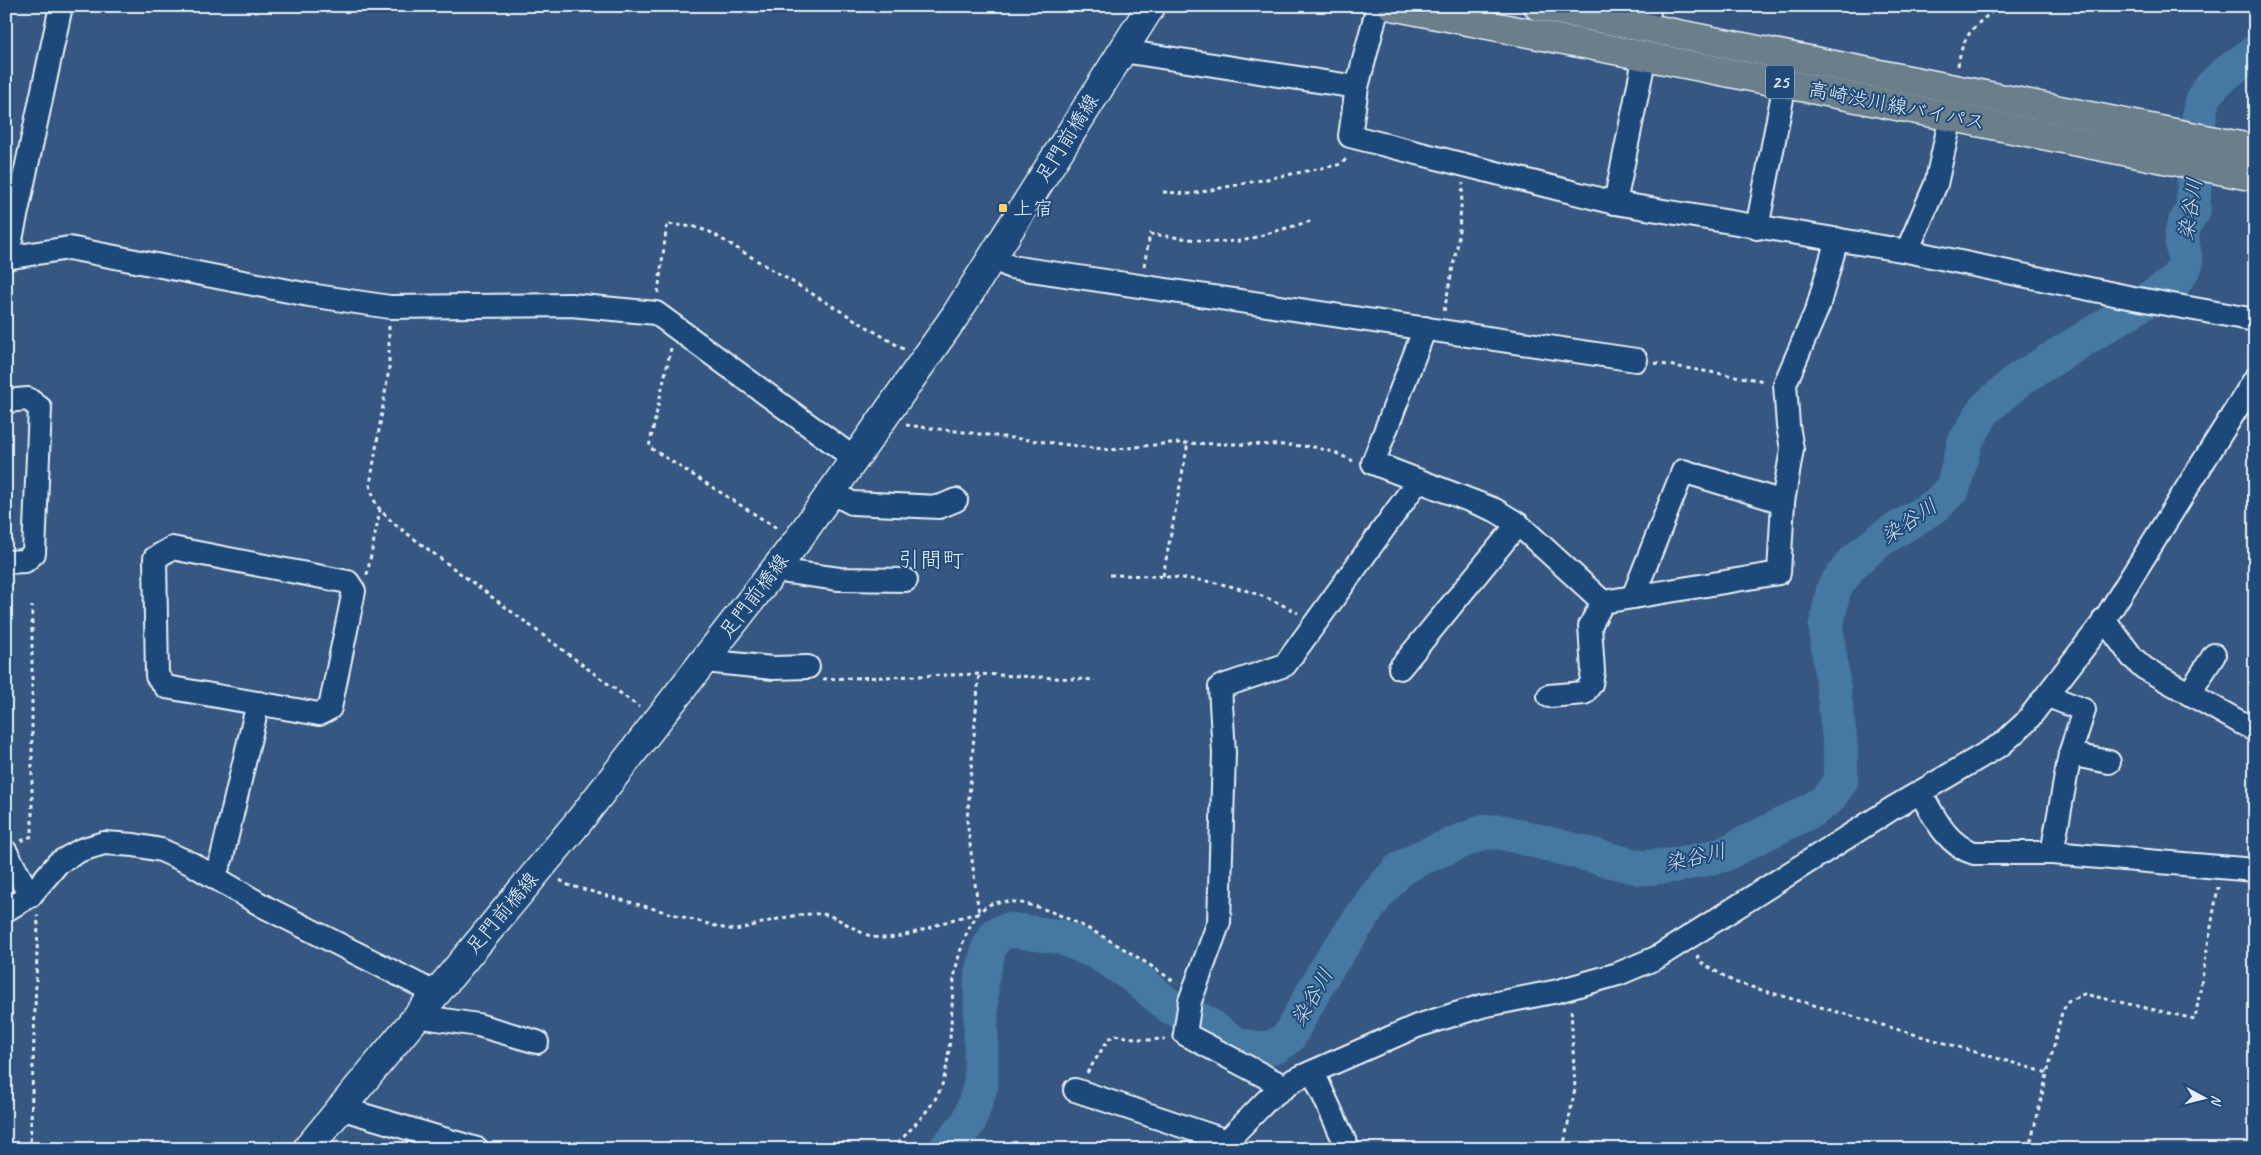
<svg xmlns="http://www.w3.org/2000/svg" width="2261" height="1155" viewBox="0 0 2261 1155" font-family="Caveat,'Klee One',sans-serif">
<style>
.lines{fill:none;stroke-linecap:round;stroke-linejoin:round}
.river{stroke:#4578a2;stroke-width:35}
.street-casing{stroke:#e8f1f8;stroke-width:26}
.secondary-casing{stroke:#e8f1f8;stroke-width:31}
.primary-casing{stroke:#e8f1f8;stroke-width:31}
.path{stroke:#e8f1f8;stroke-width:3;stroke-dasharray:4 4;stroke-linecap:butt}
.street{stroke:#1f4a7a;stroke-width:22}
.secondary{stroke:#1f4a7a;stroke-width:28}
.primary{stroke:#6b7e8b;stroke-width:28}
.poi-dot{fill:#ffd166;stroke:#1f4a7a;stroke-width:2}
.labels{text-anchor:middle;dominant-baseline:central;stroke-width:4;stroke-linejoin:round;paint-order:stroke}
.shield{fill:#1f4a7a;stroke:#acbfd2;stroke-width:1}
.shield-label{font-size:19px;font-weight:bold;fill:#e8f1f8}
.street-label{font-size:20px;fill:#e8f1f8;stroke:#1f4a7a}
.poi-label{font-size:20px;fill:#e8f1f8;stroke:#1f4a7a;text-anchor:start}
.water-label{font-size:21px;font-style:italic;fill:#d0dfeb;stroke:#1f4a7a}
.quarter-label{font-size:22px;fill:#e8f1f8;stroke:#1f4a7a}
</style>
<rect width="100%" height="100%" fill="#365781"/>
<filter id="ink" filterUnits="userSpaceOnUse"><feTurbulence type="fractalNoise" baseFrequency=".02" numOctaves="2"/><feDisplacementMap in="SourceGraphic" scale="10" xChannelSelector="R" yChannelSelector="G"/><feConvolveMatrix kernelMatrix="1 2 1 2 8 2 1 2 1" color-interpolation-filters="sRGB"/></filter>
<g filter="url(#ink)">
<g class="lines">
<path class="river" d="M946,1149L969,1122L981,1084V980L989,948L997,934L1009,930L1061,937L1098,953L1133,976L1171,1007L1202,1021L1237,1045L1262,1049L1276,1046L1288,1038L1326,969L1376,896L1399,870L1420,858L1484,832H1502L1641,868L1678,865L1722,855L1814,809L1828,799L1841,780L1840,743L1826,627L1834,588L1852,563L1881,539L1935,506L1953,488L1965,442L1985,409L2018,380L2173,284L2186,264C2182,241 2177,230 2193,211C2194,187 2195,113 2205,96C2215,78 2239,65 2255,52"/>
<g class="street-casing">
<g id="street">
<path d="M1646,27L1650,6"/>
<path d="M1122,51L1357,87L1350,136L1615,203L1907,251L2128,297L2255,320"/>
<path d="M1357,87L1378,6"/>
<path d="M1615,203L1645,55"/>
<path d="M1757,228L1785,83"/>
<path d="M1907,251L1936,184L1951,117"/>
<path d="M6,258L69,248L309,295L390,307L571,305L656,313L855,459"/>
<path d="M7,258L61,6"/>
<path d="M993,258L1011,267L1636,360"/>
<path d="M1425,328L1373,463L1495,510L1518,524L1603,602L1779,573L1783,502L1792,449L1788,426L1785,384L1818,307L1837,239"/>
<path d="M6,401L28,399L40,408L34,553L25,561L6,562"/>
<path d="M831,492L852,503L939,507L956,500"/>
<path d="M172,548L348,582L354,591L330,708L319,714L166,687L157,676L155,558Z"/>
<path d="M774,570L839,579L906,580"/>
<path d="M1633,597L1683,471L1783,502"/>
<path d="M2104,619L2132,657L2144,668L2254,730"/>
<path d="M705,661L773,668L808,667"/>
<path d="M1400,668L1518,524"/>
<path d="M2189,694L2214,655"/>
<path d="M1549,696L1584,693L1591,684L1593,671L1590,626L1603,602"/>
<path d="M2048,696L2084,710L2070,754L2052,853"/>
<path d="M2070,754L2109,762"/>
<path d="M1920,792C1934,816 1946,845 1974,853H2052L2255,870"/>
<path d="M6,852L30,896"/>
<path d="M214,876L222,857L258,703"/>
<path d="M6,910L30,896L58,863L81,850L104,843L134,845L161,850L192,864L265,907L435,993"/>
<path d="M417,1016L478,1025L537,1042"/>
<path d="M1313,1072L1348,1149"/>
<path d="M1285,1087L1185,1034L1190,1001L1219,922L1224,753L1220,687L1285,665L1418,481"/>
<path d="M1075,1090L1227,1141"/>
<path d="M340,1108L477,1149"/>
<path d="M1219,1149L1268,1099L1294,1080L1360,1051L1417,1026L1482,1006L1558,991L1618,974L1656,958L1893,808L2002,744L2026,722L2102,624L2255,379"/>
</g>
</g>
<g class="secondary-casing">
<path id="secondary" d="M307,1149L580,820L797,541L955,316L1151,6"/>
</g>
<g class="primary-casing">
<g id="primary">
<path d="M1392,6L2255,177"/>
<path d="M1538,6L2255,149"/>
</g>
</g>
<g class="path">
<path d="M1958,66C1962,34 1976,24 2000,6"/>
<path d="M1163,192L1191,194L1342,164L1348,156"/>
<path d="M1144,266L1150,234L1214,242L1242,241L1311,221"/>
<path d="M658,293L667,224L695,227L710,232L905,350"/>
<path d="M1444,311L1458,242L1463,183"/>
<path d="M389,326V369L370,485L376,505L393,523L639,707"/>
<path d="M671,348L649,447L778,529"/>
<path d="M1655,363L1765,381"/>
<path d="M906,425L1110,450L1171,443L1289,445L1314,447L1336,453L1353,461"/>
<path d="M367,575L380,510"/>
<path d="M1110,575C1180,576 1235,578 1298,613"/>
<path d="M1163,576L1188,443"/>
<path d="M823,679L979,674L1095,680"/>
<path d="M21,841L32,836V606"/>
<path d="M560,880L568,885L723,928L736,930C760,924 808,908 830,916C850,923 863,939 886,938C919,936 947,917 979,914L967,821L979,674"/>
<path d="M1697,955L1702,963L1734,982L2048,1073"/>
<path d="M1087,1073L1108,1040L1114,1035L1148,1040L1165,1039"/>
<path d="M30,1149L38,925L37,915"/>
<path d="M893,1149C907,1132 926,1115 937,1096C951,1073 951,1016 953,988C955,965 967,913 991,904C1036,888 1139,957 1176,983"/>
<path d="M1563,1149L1575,1089L1571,1008"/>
<path d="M2029,1149L2062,1012L2068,1001L2084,994L2195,1019L2218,887"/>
</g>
<use href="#street" class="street"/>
<use href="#secondary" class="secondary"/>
<use href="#primary" class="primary"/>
</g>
</g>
<rect class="poi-dot" x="998" y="203" width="10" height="10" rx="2.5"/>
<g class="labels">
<rect class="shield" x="1766" y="65.5" width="28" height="33" rx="4"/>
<g class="shield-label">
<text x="1780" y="82">25</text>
</g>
<g class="street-label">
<text transform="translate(1897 106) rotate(11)">高崎渋川線バイパス</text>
<text transform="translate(1067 138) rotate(-58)">足門前橋線</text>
<text transform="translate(754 596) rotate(-53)">足門前橋線</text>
<text transform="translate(502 913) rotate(-50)">足門前橋線</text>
</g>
<g class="poi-label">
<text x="1013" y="208">上宿</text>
</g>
<g class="water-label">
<text transform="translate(2190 209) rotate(-81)">染谷川</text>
<text transform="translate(1909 521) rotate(-34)">染谷川</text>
<text transform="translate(1695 857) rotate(-13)">染谷川</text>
<text transform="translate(1312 997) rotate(-60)">染谷川</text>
</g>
<g class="quarter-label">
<text x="931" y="560">引間町</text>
</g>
</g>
<rect width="2261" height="1155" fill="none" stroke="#1f4a7a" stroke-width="25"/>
<rect x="12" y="12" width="2236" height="1130" fill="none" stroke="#e8f1f8" stroke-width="2" filter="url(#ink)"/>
<g transform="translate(2204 1098) rotate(97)" stroke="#1f4a7a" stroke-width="4" paint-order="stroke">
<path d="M0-4L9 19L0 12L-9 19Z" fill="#e8f1f8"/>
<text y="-8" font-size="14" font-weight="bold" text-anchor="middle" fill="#e8f1f8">N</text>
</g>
</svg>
